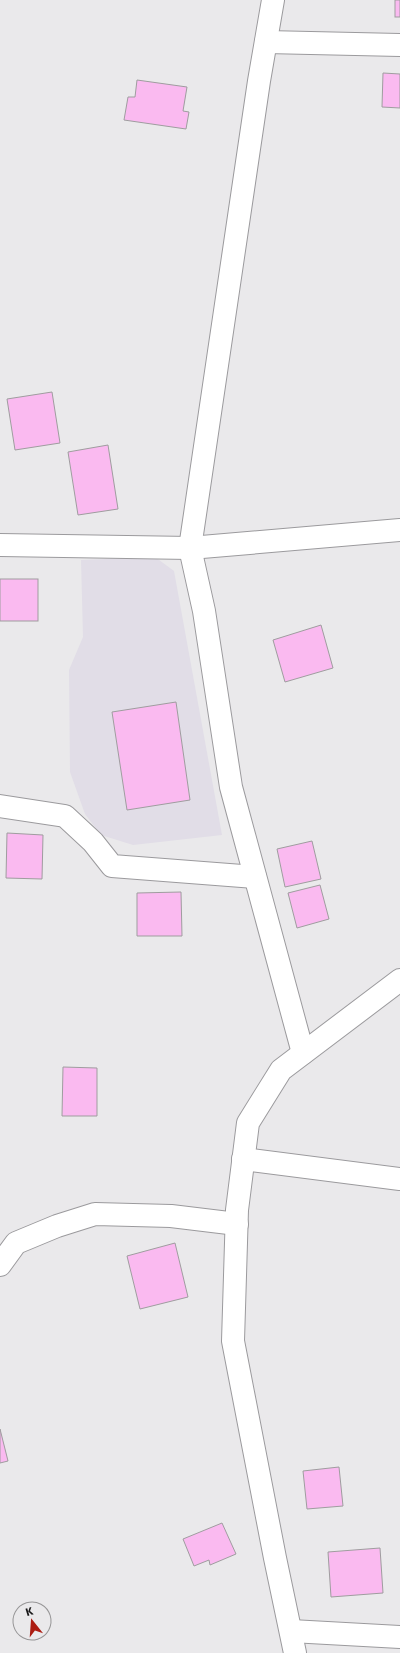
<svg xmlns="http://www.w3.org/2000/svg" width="400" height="1653" viewBox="0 0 400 1653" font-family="'Fira Sans',sans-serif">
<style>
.built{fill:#e1dde7}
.building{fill:#fabaf0;stroke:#9f9d9f}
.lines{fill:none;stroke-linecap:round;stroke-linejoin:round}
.minor-casing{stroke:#9b9a9d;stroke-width:24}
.minor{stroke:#fff;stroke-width:22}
</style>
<rect width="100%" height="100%" fill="#eae9eb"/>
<path class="built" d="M155,557L174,571L222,835L133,845L101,835L85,814L70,772L69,670L83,637L81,560Z"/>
<g class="building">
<rect x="395" y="0" width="5" height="17"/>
<path d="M383,73L400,74V108L382,107Z"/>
<path d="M137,80L187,87L183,111L189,112L186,129L124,120L128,97H135Z"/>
<path d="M52,392L60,443L15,450L7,399Z"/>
<path d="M108,445L118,509L78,515L68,452Z"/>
<rect x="0" y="579" width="38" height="42"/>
<path d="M321,625L333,668L285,682L273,640Z"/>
<path d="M176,702L190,800L127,810L112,712Z"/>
<path d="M7,833L43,835L42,879L6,878Z"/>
<path d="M312,841L321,879L285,887L277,849Z"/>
<path d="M320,885L329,919L297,928L288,893Z"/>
<path d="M181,892L182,936H137V893Z"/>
<path d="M63,1067L97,1068V1116H62Z"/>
<path d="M175,1243L188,1297L140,1309L127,1256Z"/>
<path d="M0,1429L8,1461L0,1463Z"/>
<path d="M339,1467L343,1506L307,1509L303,1471Z"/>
<path d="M222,1523L236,1554L210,1565L209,1560L194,1566L183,1539Z"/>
<path d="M380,1548L383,1593L331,1597L328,1552Z"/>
</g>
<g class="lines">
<g class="minor-casing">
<g id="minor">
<path d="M273,0L259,81L190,548L204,611L231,787L303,1053"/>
<path d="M266,42L400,45"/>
<path d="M0,545L190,548L400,530"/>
<path d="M0,806L65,816L93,842L112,866L255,877"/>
<path d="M243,1159L400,1179"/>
<path d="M0,1265L16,1243L57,1226L95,1214L171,1216L237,1224"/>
<path d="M291,1631L400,1637"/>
<path d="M295,1653L275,1558L233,1341L237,1210L248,1123L281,1070L400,980"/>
</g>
</g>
<use href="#minor" class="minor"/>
</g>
<g transform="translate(32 1621) rotate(343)"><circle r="19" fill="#eae9eb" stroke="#969596"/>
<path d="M0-3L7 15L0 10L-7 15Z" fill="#ac1c12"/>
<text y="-6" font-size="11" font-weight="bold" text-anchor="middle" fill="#171617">K</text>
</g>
</svg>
